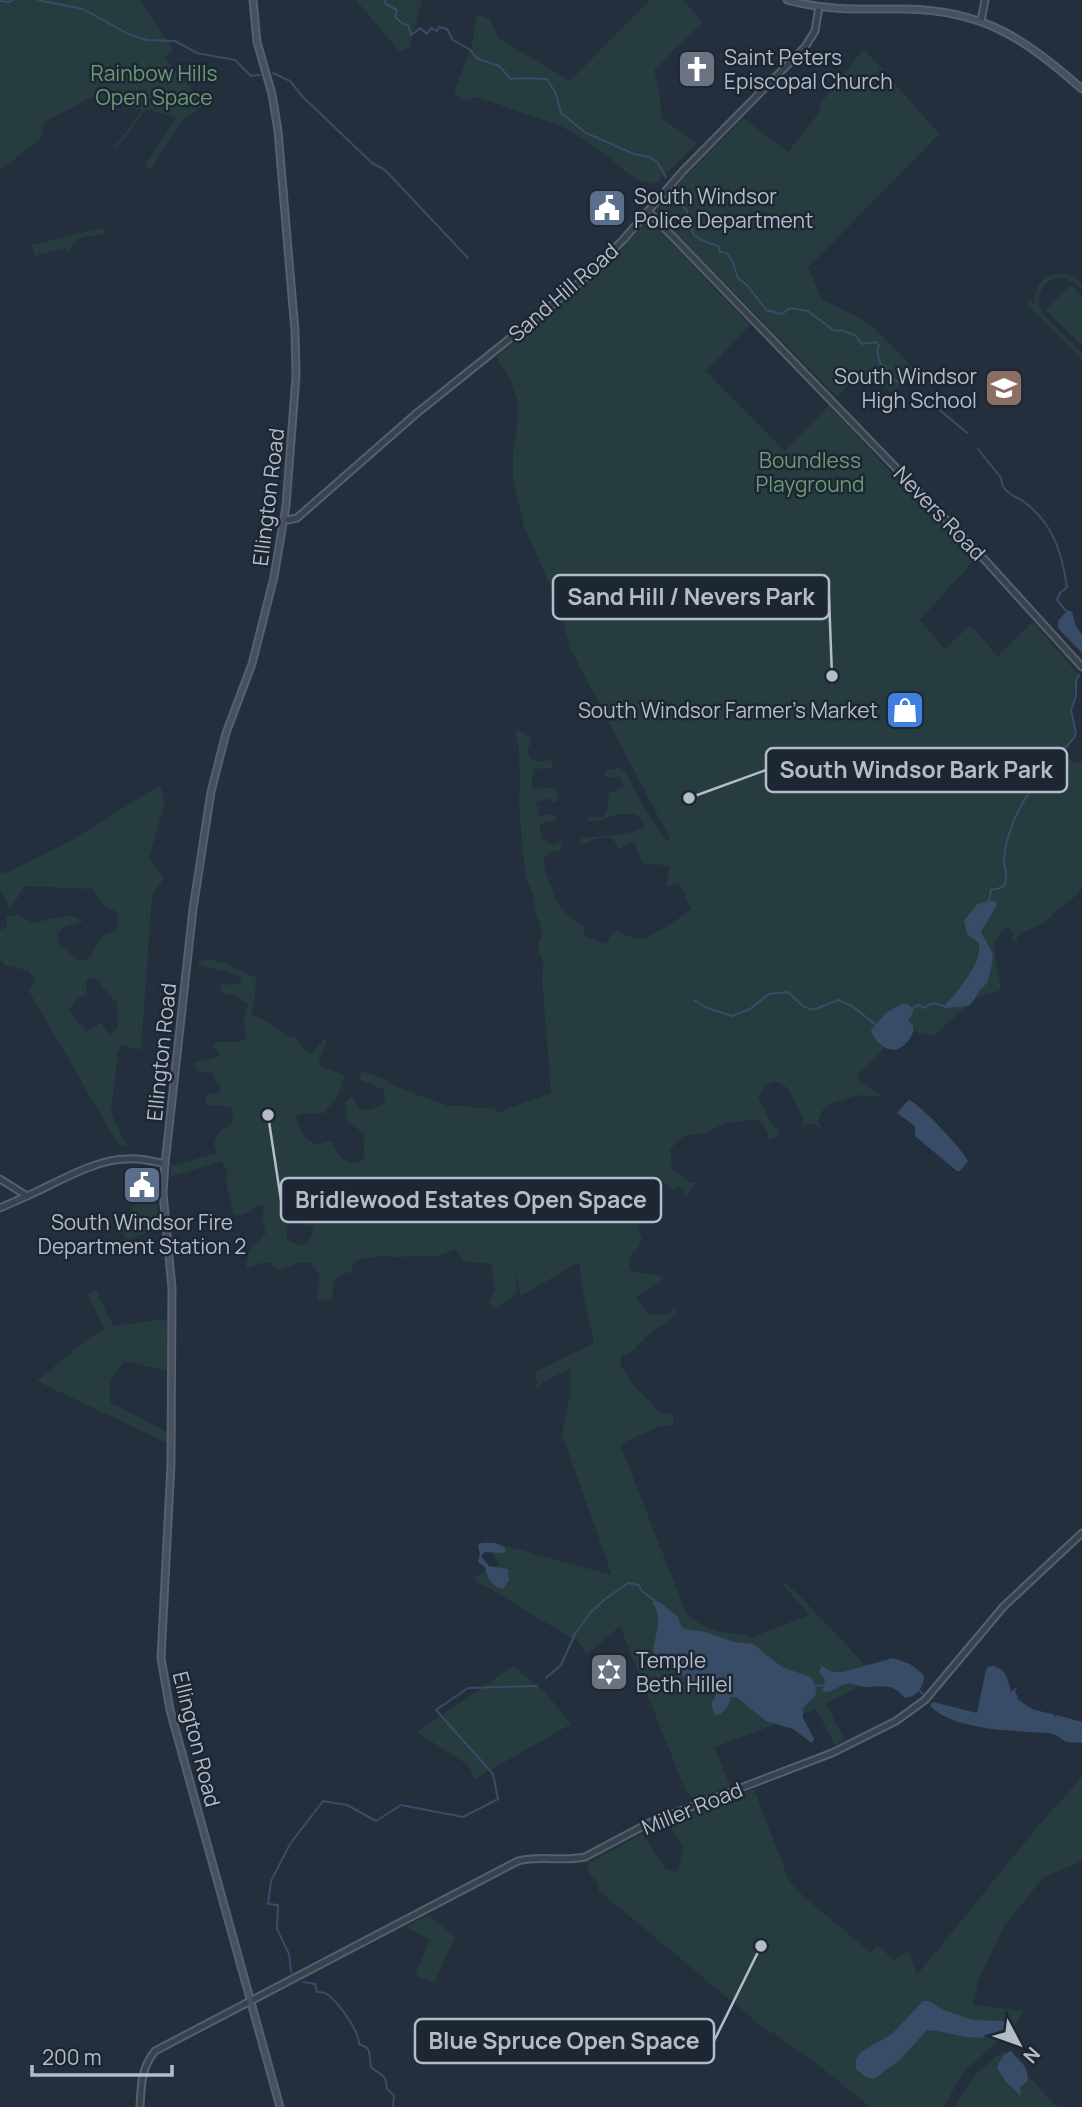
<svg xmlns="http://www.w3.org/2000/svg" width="1082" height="2107" viewBox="0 0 1082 2107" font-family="Manrope,sans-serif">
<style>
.green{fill:#263c3f;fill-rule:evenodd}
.water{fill:#394c67}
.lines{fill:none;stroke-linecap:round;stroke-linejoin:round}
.stream{stroke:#394c67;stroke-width:2}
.tertiary-casing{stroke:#565f6c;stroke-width:9}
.secondary-casing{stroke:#565f6c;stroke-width:9}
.tertiary{stroke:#38414e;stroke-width:5}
.secondary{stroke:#465061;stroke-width:5}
.labels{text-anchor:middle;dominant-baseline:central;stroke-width:5;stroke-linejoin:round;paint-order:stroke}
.poi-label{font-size:21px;fill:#b4bcc9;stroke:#1d2633;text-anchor:start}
.park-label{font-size:21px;fill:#6b9a76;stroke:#1d2633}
.street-label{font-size:21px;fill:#b4bcc9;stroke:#1d2633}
.leader{fill:none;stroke:#b4bcc9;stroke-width:2.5}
.callout-dot{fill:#b4bcc9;stroke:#1d2633;stroke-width:2.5}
.callout{fill:#1d2633;stroke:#b4bcc9;stroke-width:2.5}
.callout-label{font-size:23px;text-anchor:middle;font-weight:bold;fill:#b4bcc9}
</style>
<rect width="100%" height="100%" fill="#242f3e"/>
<g class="green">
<path d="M0,0H140L173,50L165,58L205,104L181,122L150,170L145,166L176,118L146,109L116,149L114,148L142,110L92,97L44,122L41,139L0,170Z"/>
<path d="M356,0H422L409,48L399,51Z"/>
<path d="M650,0H683L702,22L654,70L660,95L661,118L697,143L655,184L638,180L622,169L605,153L559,125L477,97L463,101L454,93L472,45L477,14L490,19L498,38L570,81Z"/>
<path d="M863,50H865L939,134L808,268L822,299L870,324L916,371L893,393L859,373L837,397L658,215L657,210L682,180L743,118L788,152L821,110L818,107Z"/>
<path d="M647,222L652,223L750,325L706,371L785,451L829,406L926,509L976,558L920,620L945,649L970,625L998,656L1033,622L1080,676C1076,682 1070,710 1072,718C1074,726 1076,721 1076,729C1076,738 1068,746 1065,754C1068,761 1075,765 1082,762V886L1077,895L1060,907L1043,924L1021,933L1017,937L1016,943L1012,941L1013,932L1009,928L1004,930L993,943L1001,990L977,997L933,1036L916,1032L913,1025L908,1023L857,1076L859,1080L880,1095L872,1097L858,1095L829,1104L821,1112L818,1121L822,1129L813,1124L802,1125L804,1119C796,1108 789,1079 773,1082C765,1084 761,1091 758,1098L771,1122L779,1132L778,1136L768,1140V1133L763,1124L755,1119L725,1123L707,1133L685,1135L670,1149L672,1163L670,1168L691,1183L697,1182L686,1197L685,1191L679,1187L674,1190C657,1178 651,1169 635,1189C652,1197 641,1217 638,1230L642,1238L638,1248L631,1254L629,1269C639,1276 656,1271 664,1278L636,1297L649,1315H664L674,1309L677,1313L666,1324L656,1328L648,1335L631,1352L622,1355L620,1365L632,1383L645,1396L656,1410L660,1413L673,1414L674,1425L660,1426L623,1443L621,1447L687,1615C700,1624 714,1632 730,1633C739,1634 744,1633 752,1637L810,1615L783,1585L786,1582L877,1677L826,1704L845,1740L835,1745L816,1709L715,1747L730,1786L694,1800L685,1789L620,1626L586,1655L581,1644L472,1578L500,1565L484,1540L612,1575L562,1434L571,1390L570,1369L542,1382L535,1392L537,1383L535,1372L594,1343L583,1292L579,1262L521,1296L514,1269L517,1292L511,1299L494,1308L489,1303L495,1289L491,1264L463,1261L455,1249L437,1256L389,1257L382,1255L354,1261L351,1272C330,1277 335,1281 332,1299L326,1301L317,1300L320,1275L311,1263C298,1259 291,1269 278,1270C269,1256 258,1265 246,1268L249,1251L266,1233L262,1218L265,1206L258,1205L242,1215L234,1214L226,1183L228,1172L221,1161L170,1177L171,1166L218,1153L214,1145C217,1129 226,1131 233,1120L232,1108L218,1105L206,1106V1095L219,1093L222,1087L216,1082L212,1073L197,1071L195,1063C203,1059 214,1062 220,1053L213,1047L215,1042H240L246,1037L245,1027L243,1022L248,1004L234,995L221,993L220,985L239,984L242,977L221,970L197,966L202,960C221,958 239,970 256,978L254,1005L251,1014L275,1026L288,1037H297L298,1043L308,1053H312L324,1039L327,1040L318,1065L345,1075C342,1083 340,1092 336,1099C332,1105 328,1105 325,1113H306L296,1116C298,1126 306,1144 319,1144C324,1144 327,1141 332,1141C337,1154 343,1163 358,1163L363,1159C366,1150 362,1143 364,1134L345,1119L347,1113L345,1102L352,1097L359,1108L365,1111L381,1106L385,1101L384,1090L360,1080L359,1077L363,1071L385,1079L394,1086L448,1106H464L474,1108L495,1107L496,1113L551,1093L542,976L544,965L539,952V942L542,935L540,923L536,916L533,895L526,876L523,853L519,805L520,784L519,748L515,734L518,729L531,738V744L527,749L530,757L538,762L550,760L553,764L552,768L534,769L531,788L536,789L554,787L558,792L557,801L552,802L550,798L536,802L539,816L553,814L557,818L555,821H547L540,824L541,838L549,844H555L561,841L562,850C537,853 543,866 550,883C554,892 555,901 562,909C568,916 576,921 584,927V936L604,944L608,942L611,934L615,931C624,933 634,941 643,939C652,937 685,915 691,909L680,885L677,884L668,887L666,885L670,868C659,862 651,866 642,863L634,842L629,843L619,849C616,845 615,841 612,839C605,834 588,842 582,845L579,844L581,838C599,836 630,836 645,827L639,817L634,814H619L598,821H587L588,817H601L607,811L609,793L624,787L620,777L608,778L605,776V770L620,768L626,773L645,810L666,840L670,839L571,650L556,598L524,527L513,478V453L518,419L517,400L510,378L496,357L570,297ZM292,1221L313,1227C313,1234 309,1244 302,1246L287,1240L286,1227Z"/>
<path d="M101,228L107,233C93,237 73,234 70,250L66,253L65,248L37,255L35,258L32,243L36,244Z"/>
<path d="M1061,273L1073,276L1082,284V290C1078,286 1074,282 1069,280C1052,272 1034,290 1040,307C1044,319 1072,343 1082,353V359L1027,304L1030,301L1034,304C1034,286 1043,275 1061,273Z"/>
<path d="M1071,285L1082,297V345L1046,310Z"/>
<path d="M160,785L165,801L149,858L164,878L152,896L141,1050L122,1045L118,1052L111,1113L127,1147L119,1146L29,991L35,981L29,971L5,965L0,959V930L7,927L6,917L19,915L32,923L71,915L84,921L64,927L57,933L59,944L79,961L89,958C99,945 98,933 116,931L119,913L103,905L92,889L25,886L10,909L0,889V872L4,874L72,840ZM94,977L117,1003L118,1028L110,1035L100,1023L86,1032L69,1010L76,999L87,994L86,980Z"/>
<path d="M156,1195L160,1227L127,1240L120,1225L136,1218L131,1207Z"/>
<path d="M96,1290L113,1326L167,1319V1371L124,1361L110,1380V1402L167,1432V1443L37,1381L86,1340L104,1329L88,1294Z"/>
<path d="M513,1666L545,1692L571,1724L475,1779L468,1765L417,1732Z"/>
<path d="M1082,1777V1861L1043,1878L1004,1926L978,1981L973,2005L1024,2011L1013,2028L966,2069L943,2107H870L830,2074L771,2031V2034L598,1890V1884L587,1870L590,1862L642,1834L666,1869L678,1872L683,1847L668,1822L754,1789L789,1881L803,1896L870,1952L877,1945L894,1960L909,1951L917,1975L1040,1824Z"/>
<path d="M429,1915L455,1937L434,1983L415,1975L430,1940L406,1927Z"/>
<path d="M1004,2050L1057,2107H955L974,2076Z"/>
</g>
<g class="water">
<path d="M1068,610L1072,612L1076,626L1082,635V653L1058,628V621Z"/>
<path d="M989,901H996L997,905L981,932L993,954L991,969L987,983L978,992L974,1000L968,1006L945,1008L944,1006C957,993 983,962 979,943L967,934L964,921L977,904Z"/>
<path d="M903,1004H907L914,1010L908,1021L913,1025L914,1030C911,1037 906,1046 898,1049C887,1053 873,1040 871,1030L887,1012Z"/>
<path d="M909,1100C921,1105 962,1149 968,1161L960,1171H957L915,1136V1126L897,1113Z"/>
<path d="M480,1543H496L506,1549L504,1553L485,1552L481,1556L489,1566L508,1569L509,1580L503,1589C493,1587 486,1577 485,1567L478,1562L480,1554L478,1546Z"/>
<path d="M658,1601L678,1617L681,1626L685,1629L706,1632L734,1642L753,1644L782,1667L811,1677L815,1685L816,1695L803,1708V1718L814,1739L812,1743L793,1729L766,1721L736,1697H731C730,1704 725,1712 718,1715L714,1713L711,1704L716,1695C697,1684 665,1668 653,1651C655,1633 664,1619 652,1602Z"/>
<path d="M893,1658L910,1664L924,1675C924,1687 917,1697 905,1698C892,1682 881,1687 864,1687C858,1686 853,1683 847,1684C837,1685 832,1695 822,1691L825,1680L819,1671L822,1666L832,1672H843Z"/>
<path d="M993,1666C1007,1670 1008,1680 1011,1692L1017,1687L1015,1692L1018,1697L1017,1699L1034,1710L1053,1714L1055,1717L1056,1715L1082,1722V1743L1066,1742L1056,1735L1050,1733C1017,1731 955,1731 930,1706L933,1702L977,1713L986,1670L988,1667Z"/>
<path d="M923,2001H929L944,2010L973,2020L1003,2021L1008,2024L1007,2027C978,2048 958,2032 927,2030L901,2059L874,2079L866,2077L856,2069V2060L861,2052L892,2034Z"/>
<path d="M1011,2051C1020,2062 1030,2067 1027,2082L1020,2087L1021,2096L1006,2082L997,2068C999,2062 1004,2052 1011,2051Z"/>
</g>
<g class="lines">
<g class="stream">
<path d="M38,0L83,9L128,34L147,40L175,41L197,53L235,60L251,76L260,75"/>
<path d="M385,0L386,4L397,10L395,17L403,24L408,25L411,35L420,28L427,34L431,28L437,31L439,27L447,29L453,40L469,49L478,59L499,66L511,79C523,77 535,79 547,79L556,94L561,113L586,133L634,154L649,157L657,162L666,177"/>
<path d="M0,1L10,2L12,0"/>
<path d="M273,73L290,81L303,97L372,163L385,170L468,258"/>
<path d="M675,188L681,205L687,210L686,222L692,229L693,234L701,240L718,246L720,252L727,253L733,263L738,278L747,285L766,310L782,314L790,308L808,311L833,330L844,331L856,336L862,344L876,342L879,346L877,350L880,363L886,367V374L904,386"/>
<path d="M914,395L941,411L967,433"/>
<path d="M978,449L1001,478C1002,495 1018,496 1027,504C1054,526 1062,554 1067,587L1060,593L1057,600L1067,612"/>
<path d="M989,901L991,890C996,888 1002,890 1005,884C1009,876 1003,866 1004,858C1005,848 1008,836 1012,826C1022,795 1052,762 1074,738L1076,733L1071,710L1076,696V680L1079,675"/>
<path d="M694,1000L707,1008L732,1016L750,1009L769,994L788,992L803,1006L813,1010L838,1000L852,1006L876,1025"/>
<path d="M913,1008L919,1005L923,1008L934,1003L946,1007"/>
<path d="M546,1678L561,1665L575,1634L590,1613L605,1599L628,1583L639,1585L641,1590L655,1601"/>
<path d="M814,1686L826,1685"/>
<path d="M920,1691L924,1695"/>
<path d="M291,1972L289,1954L277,1929L278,1905L268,1904L271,1881L290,1844L323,1801L347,1805L376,1821L401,1805L463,1817L498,1799L493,1774L436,1710L468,1688L537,1686"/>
<path d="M303,1982L315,1984L317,1992C321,1992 326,1993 328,1995C339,2003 359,2031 359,2044L366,2047L369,2051L371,2067C381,2076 386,2073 387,2089L394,2095L393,2107"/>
</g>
<g class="tertiary-casing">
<g id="tertiary">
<path d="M981,21L985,0"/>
<path d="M648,211L984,559L1082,667"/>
<path d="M285,518L288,520L297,518L417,413L579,283L623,240L683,171L805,47L815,31L819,7"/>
<path d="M0,1179L27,1196C55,1184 95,1159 126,1159C139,1158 153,1161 165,1164"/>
<path d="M0,1208L27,1196"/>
<path d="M140,2107C141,2086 141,2068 155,2051L518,1861C540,1855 562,1862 585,1857L649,1823L832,1753L896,1721L925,1700L1004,1606L1082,1533"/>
</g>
</g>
<g class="secondary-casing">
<g id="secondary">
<path d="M253,0L257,42L272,94L278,131L295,331L296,376L286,506L274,577L252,664L226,733L211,792L193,909L165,1164L163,1193L172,1288L171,1464L161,1658L170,1710L280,2107"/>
<path d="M787,0C826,11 865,9 905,9C984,10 1025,39 1082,89"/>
</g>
</g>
<use href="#tertiary" class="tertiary"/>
<use href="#secondary" class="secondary"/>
</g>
<defs>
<g id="church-square" transform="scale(2.0125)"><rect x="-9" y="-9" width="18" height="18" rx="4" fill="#6b7280" stroke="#1d2633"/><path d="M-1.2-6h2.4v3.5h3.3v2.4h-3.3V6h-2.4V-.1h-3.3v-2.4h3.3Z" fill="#fff"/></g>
<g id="civic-square" transform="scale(2.0125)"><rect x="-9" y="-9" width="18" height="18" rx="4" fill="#5c6f8a" stroke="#1d2633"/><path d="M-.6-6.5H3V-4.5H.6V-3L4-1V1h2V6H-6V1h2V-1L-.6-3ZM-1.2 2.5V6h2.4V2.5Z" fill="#fff"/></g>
<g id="school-square" transform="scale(2.0125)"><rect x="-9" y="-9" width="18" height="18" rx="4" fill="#8d6e63" stroke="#1d2633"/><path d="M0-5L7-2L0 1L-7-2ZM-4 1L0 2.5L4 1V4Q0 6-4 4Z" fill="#fff"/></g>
<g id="shop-square" transform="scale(2.0125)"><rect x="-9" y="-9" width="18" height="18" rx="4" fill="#3f7fe0" stroke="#1d2633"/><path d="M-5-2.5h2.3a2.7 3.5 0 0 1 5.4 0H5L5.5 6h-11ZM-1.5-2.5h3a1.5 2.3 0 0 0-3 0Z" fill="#fff"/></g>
<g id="synagogue-square" transform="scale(2.0125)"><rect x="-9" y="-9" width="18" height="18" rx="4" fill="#6b7280" stroke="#1d2633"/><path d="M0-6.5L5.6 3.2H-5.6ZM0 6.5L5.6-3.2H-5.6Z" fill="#fff"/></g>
</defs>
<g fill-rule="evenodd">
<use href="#church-square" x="697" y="69"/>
<use href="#civic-square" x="607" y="208"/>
<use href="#school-square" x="1004" y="388"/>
<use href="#shop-square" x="905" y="710"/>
<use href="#civic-square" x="142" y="1185"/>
<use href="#synagogue-square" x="609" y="1672"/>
</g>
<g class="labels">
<g class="poi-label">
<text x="724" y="57">Saint Peters<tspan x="724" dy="24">Episcopal Church</tspan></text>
<text x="634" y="196">South Windsor<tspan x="634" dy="24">Police Department</tspan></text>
<text x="977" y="376" text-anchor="end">South Windsor<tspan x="977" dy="24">High School</tspan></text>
<text x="878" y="710" text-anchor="end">South Windsor Farmer's Market</text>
<text x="142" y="1222" text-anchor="middle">South Windsor Fire<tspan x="142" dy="24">Department Station 2</tspan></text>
<text x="636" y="1660">Temple<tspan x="636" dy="24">Beth Hillel</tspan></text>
</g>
<g class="park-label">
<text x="154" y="73">Rainbow Hills<tspan x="154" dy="24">Open Space</tspan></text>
<text x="810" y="460">Boundless<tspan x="810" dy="24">Playground</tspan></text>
</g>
<g class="street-label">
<text transform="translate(563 292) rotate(-41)">Sand Hill Road</text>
<text transform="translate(268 497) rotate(-83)">Ellington Road</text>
<text transform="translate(940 513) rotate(46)">Nevers Road</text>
<text transform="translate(161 1052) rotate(-84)">Ellington Road</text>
<text transform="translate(197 1739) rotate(76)">Ellington Road</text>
<text transform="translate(692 1808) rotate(-22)">Miller Road</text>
</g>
</g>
<path class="leader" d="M832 676L829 597M689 798L766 770M268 1115L281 1200M761 1946L714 2041"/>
<g class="callout-dot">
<circle cx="832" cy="676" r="7"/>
<circle cx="689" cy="798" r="7"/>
<circle cx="268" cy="1115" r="7"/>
<circle cx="761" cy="1946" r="7"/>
</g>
<g class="callout">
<rect x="553" y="575" width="276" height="44" rx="7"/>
<rect x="766" y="748" width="301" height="44" rx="7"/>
<rect x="281" y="1178" width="380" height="44" rx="7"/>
<rect x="415" y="2019" width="299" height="44" rx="7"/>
</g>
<g class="callout-label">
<text x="691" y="605">Sand Hill / Nevers Park</text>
<text x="916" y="778">South Windsor Bark Park</text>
<text x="471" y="1208">Bridlewood Estates Open Space</text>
<text x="564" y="2049">Blue Spruce Open Space</text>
</g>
<g transform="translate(1019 2044) rotate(131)" stroke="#1d2633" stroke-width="5" paint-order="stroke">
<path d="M0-5L12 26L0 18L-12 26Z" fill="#b4bcc9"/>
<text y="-10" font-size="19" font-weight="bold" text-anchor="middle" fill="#b4bcc9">N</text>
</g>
<path d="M32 2065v10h140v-10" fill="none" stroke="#b4bcc9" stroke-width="3.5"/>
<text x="42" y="2065" font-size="21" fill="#b4bcc9" stroke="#1d2633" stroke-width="5" paint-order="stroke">200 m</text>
</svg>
